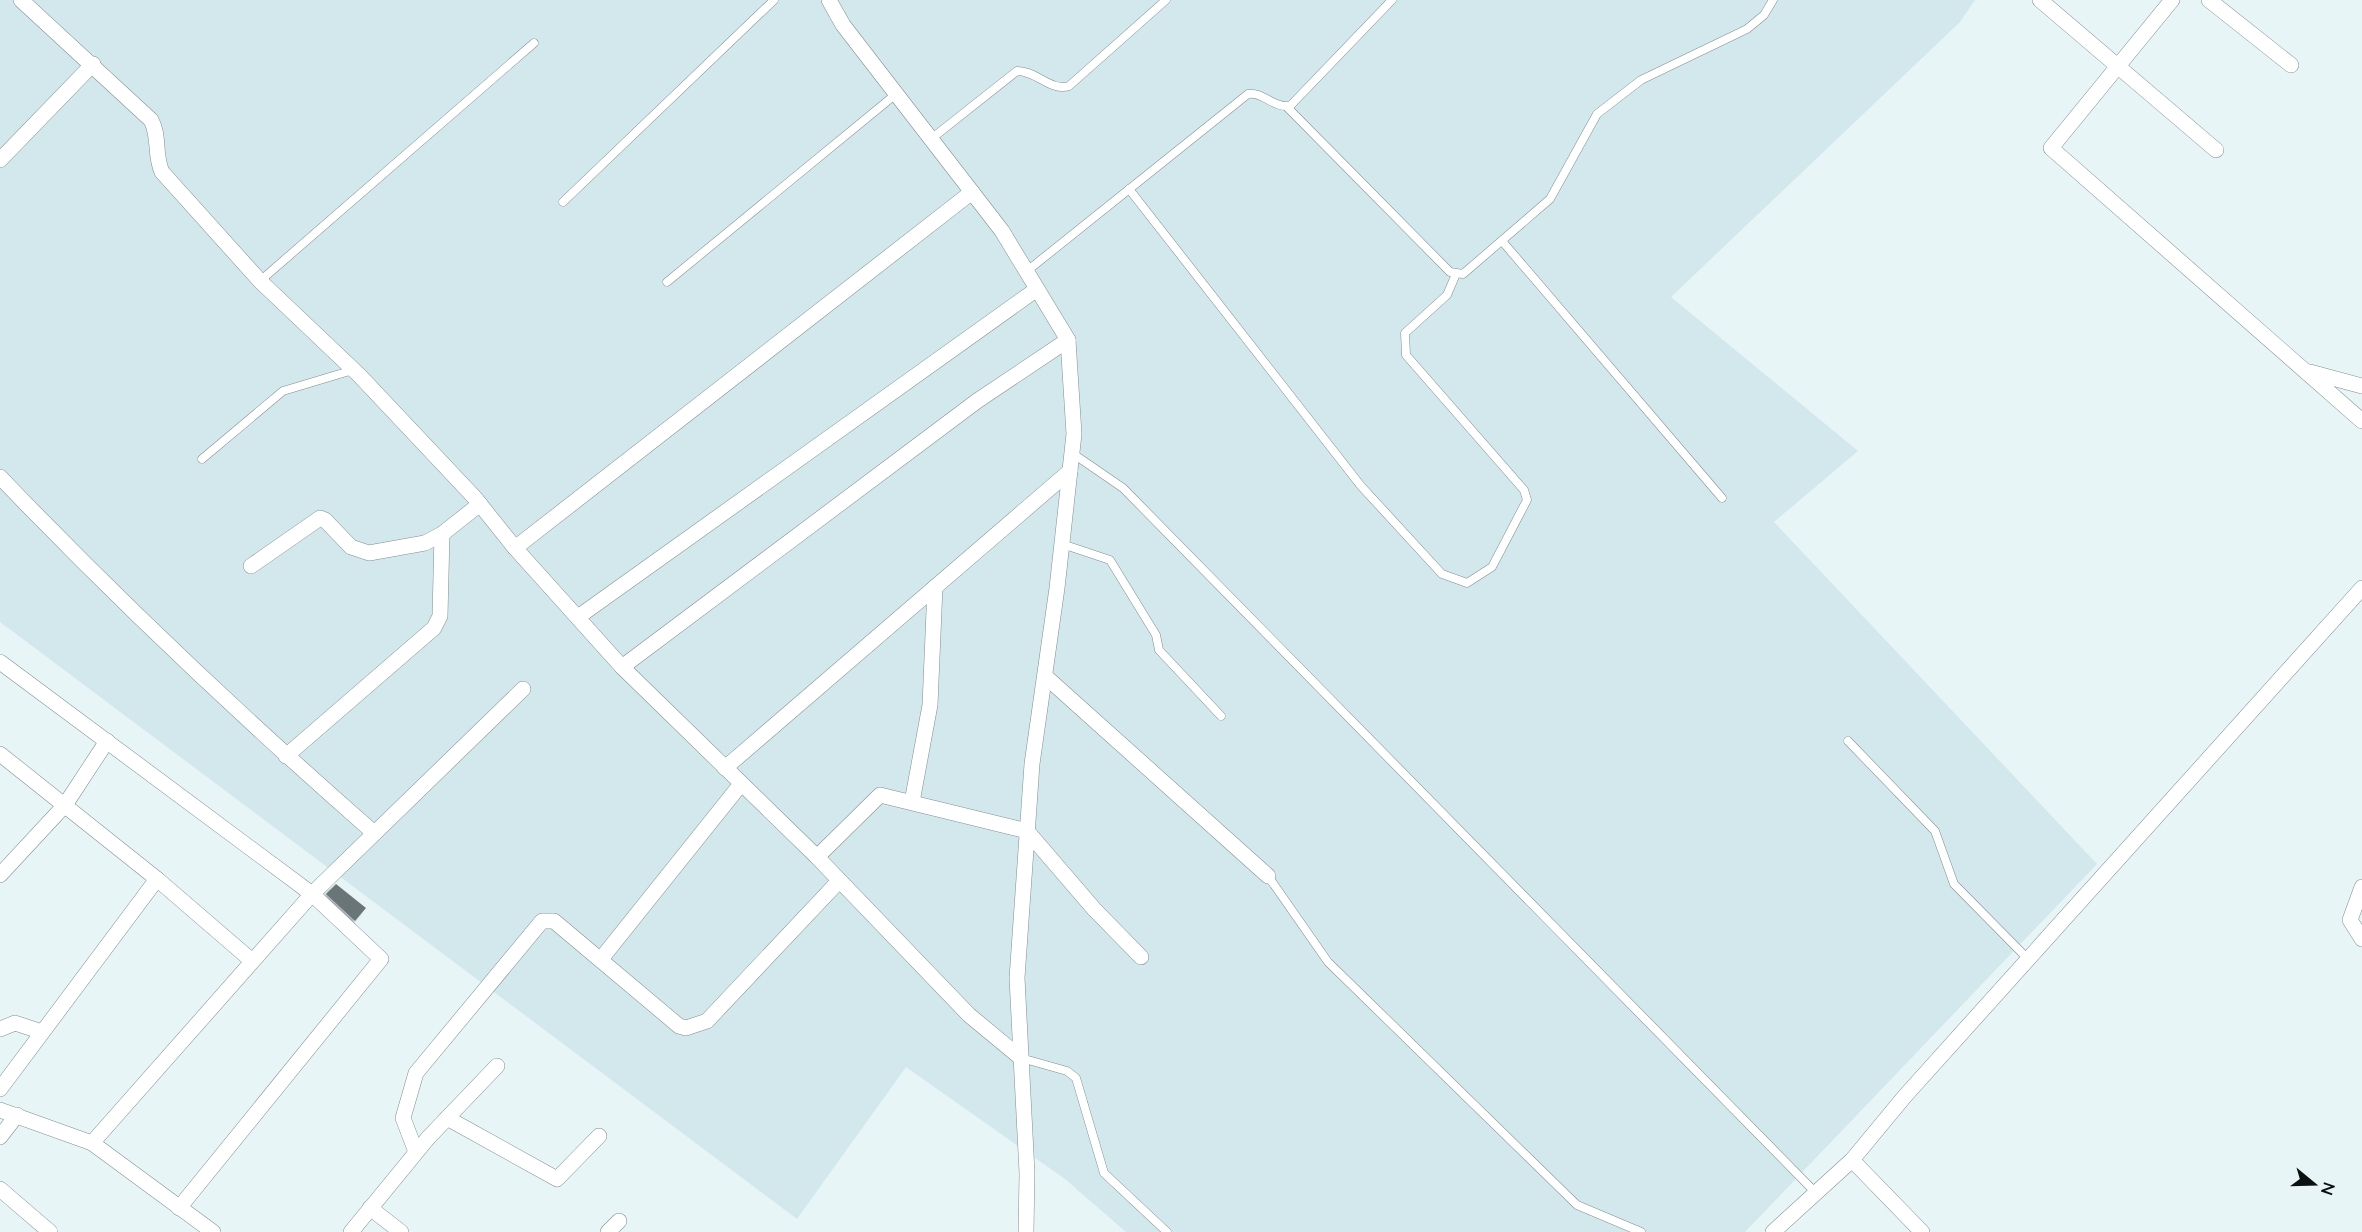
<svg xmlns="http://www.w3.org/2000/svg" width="2362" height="1232" viewBox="0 0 2362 1232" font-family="Lato,sans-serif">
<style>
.built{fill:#d2e8ec}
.building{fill:#697476;filter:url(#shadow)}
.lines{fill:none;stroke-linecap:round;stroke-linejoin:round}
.service-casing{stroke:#828e90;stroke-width:9}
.minor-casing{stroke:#828e90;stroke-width:16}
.service{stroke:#fff;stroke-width:8}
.minor{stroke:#fff;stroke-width:15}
</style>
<defs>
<filter id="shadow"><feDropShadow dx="-5" dy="5" stdDeviation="1.5" flood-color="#0004"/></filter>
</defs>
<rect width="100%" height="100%" fill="#e8f5f7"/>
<path class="built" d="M0,0H1975L1960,22L1671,297L1858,451L1774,522L2097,864L1745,1232H1126L1065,1179L906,1067L797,1219L0,622Z"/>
<path class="building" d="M336,884L366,908L355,921L326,894Z"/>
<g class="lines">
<g class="service-casing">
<g id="service">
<path d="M1287,107L1450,272L1463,274L1550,199L1597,114L1641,80L1747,29L1764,15L1773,0"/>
<path d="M931,139L1017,71C1035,70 1051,92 1069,86L1166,0"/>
<path d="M1129,189L1361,486L1442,574L1467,583L1492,567L1527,500L1524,490L1406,355L1405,333L1447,295L1456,274"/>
<path d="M563,202L774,0"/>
<path d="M1502,241L1722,498"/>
<path d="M1027,271L1248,94C1263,91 1275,110 1291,105L1392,0"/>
<path d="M260,281L534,43"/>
<path d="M667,282L896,94"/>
<path d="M1072,453L1123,488L1816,1193"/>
<path d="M202,459L283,391L353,370"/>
<path d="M1062,544L1110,560L1156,635L1159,650L1221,716"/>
<path d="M1848,741L1935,831L1954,884L2028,959"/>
<path d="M1268,876L1328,962L1577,1205L1641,1232"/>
<path d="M1021,1058L1067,1071L1076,1078L1104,1173L1167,1232"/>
</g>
</g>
<g class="minor-casing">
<g id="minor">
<path d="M21,0L151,120C160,136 154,155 162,172L260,281L359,375L475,498L515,548L622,667L817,857L969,1015L1021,1058"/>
<path d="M829,0L843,25L1002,231L1068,340L1074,434L1057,588L1032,764L1017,978L1027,1173L1026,1232"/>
<path d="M2040,0L2216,150"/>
<path d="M2172,0L2051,148L2362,421"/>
<path d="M2209,0L2291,65"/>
<path d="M0,160L93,64"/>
<path d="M2310,372L2362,386"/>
<path d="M0,477C119,601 244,719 373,832"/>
<path d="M515,548L972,192"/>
<path d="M251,566L320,518L325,520L351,547L369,553L425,543L442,534L480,504"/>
<path d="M578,617L1037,289"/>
<path d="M0,662L312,894L381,959L179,1208"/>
<path d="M622,667L977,401L1068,340"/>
<path d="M1045,676L1268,876"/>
<path d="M0,754L157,879L251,960"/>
<path d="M286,756L434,628L440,616L442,534"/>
<path d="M725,768L1070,471"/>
<path d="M912,802L930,705L935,587"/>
<path d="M817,857L880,795L1027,831L1094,909L1141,957"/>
<path d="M0,875L65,805L107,741"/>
<path d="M2362,887L2350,920L2362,939"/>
<path d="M601,959L741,784"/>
<path d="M0,1029L15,1023L42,1032"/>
<path d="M0,1089L157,879"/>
<path d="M0,1110L92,1143L213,1232"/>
<path d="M447,1118L557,1179L599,1136"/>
<path d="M0,1137L17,1115"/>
<path d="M92,1143L312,894L523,689"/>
<path d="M416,1152L403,1118L416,1073L542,921H554L679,1026L686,1028L707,1021L839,881"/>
<path d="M1852,1160L1922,1232"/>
<path d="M0,1189L50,1232"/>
<path d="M370,1208L401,1232"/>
<path d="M351,1232L428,1138L497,1066"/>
<path d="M608,1232L619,1221"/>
<path d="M1773,1232L1852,1160L1905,1096L2362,588"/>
</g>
</g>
<use href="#service" class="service"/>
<use href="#minor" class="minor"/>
</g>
<g transform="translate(2314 1184) rotate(109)" stroke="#e8f5f7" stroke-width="4.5" paint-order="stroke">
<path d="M0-4.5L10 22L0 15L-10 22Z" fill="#0b1010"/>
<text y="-9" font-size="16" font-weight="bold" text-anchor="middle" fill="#0b1010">N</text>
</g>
</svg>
